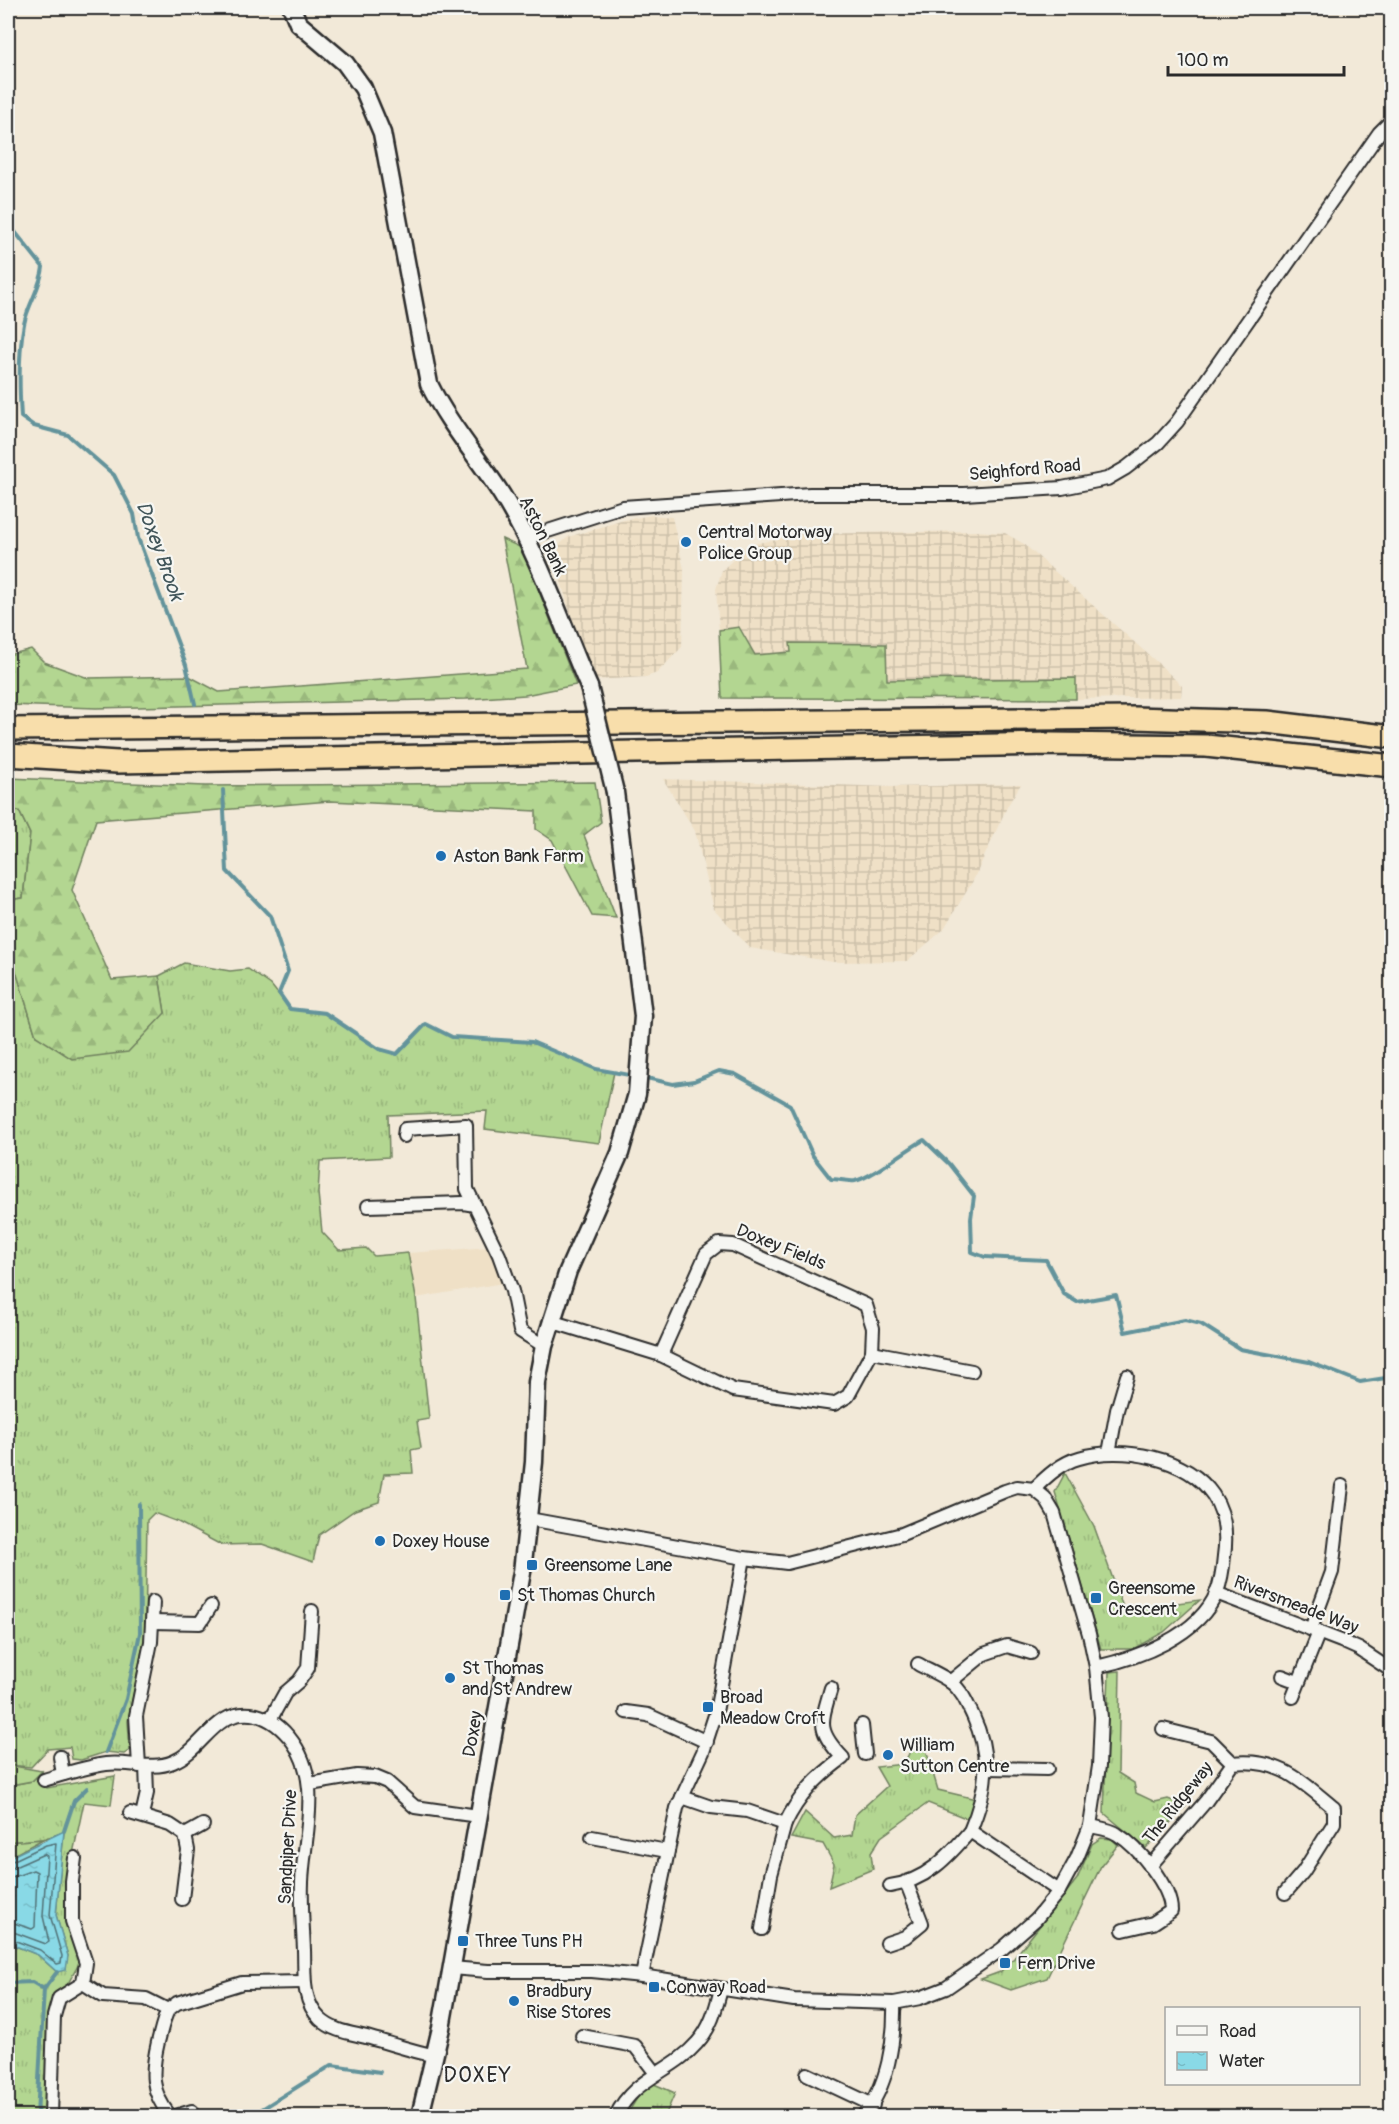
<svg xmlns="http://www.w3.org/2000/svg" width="1399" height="2124" viewBox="0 0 1399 2124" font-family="Pangolin,sans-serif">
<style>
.built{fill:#efe0c6}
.industrial{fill:url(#industrial-grid)}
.grass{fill:url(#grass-tufts);stroke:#6f805e;stroke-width:1.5}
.forest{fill:url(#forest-firs);stroke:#6f805e;stroke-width:1.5}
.water{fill:url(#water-ripples);stroke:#63939b;stroke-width:1.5}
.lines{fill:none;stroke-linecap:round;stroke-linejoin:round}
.shore{stroke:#517176;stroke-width:1.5}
.stream{stroke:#63939b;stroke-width:4}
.street-casing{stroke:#2b2b2b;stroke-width:16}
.secondary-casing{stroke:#2b2b2b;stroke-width:21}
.highway-casing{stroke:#2b2b2b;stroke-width:26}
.street{stroke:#f6f6f2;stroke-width:12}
.secondary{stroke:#f6f6f2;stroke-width:16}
.highway{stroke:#f8deab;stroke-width:21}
.secondary-bridge-casing{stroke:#2b2b2b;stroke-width:21;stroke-linecap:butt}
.secondary-bridge{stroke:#f6f6f2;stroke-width:16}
.poi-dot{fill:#1f6fb2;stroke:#f6f6f2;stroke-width:2}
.labels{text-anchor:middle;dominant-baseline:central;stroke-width:4.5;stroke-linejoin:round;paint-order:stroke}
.street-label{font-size:18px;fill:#2b2b2b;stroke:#f6f6f2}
.poi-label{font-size:18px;fill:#2b2b2b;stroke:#f6f6f2;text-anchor:start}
.water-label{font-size:20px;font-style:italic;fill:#42565a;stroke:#f6f6f2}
.quarter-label{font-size:21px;letter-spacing:1.5px;fill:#2b2b2b;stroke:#f6f6f2}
</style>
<defs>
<pattern id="industrial-grid" width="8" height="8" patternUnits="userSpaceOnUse" patternTransform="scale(1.5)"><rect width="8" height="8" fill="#efe0c6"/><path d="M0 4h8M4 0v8" fill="none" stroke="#cdc0aa"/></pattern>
<pattern id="grass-tufts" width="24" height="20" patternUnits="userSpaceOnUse" patternTransform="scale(1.5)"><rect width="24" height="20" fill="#b3d691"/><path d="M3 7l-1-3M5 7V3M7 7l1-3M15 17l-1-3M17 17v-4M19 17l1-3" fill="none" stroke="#9ab87d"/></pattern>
<pattern id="forest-firs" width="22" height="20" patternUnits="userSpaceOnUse" patternTransform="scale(1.5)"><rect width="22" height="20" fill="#b3d691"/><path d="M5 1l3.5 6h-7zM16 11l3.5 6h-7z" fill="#9ab87d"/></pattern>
<pattern id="water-ripples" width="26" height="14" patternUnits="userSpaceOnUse" patternTransform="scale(1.5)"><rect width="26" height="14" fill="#89d9e6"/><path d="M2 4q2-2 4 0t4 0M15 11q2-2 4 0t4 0" fill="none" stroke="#76bac5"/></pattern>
</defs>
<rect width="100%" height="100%" fill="#f2e9d8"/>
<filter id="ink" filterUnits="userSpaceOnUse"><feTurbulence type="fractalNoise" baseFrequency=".0167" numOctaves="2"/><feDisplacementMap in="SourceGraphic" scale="12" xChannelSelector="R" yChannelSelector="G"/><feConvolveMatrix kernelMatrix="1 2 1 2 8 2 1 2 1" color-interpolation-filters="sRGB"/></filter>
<g filter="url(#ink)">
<path class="built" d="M490,1247L503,1283L416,1298L408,1253Z"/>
<g class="industrial">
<path d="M652,515L672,517L684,569L682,647L657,673L646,677L595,680L572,619L557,568L559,545L568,537L624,520Z"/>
<path d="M976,531L1005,533L1024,544L1160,665L1182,686L1181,697L1076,699V678L887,680L886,644L791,643V652L755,655L739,627L719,630L716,589L722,570L749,545L801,534Z"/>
<path d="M663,779L891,787L1021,784L1008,805L973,881L943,930L907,961L833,962L750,948L714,909L695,831Z"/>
</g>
<g class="grass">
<path d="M8,810L19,811L30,834L23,898L8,900Z"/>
<path d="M8,945L36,1036L165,1013L159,976L184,963L230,971L248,969L271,985L290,1009L325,1013L379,1049L396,1054L426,1024L452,1037L532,1042L596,1069L614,1072L599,1143L485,1129L487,1111L388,1115L389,1157L320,1161L318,1193L322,1232L339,1250L366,1248L374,1256L408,1253L416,1298L429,1419L417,1421L421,1448L411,1450L413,1473L384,1474L379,1502L355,1510L319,1535L313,1562L262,1544L221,1545L178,1522L154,1513L147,1520L145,1635L128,1721L130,1750L124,1754L106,1752L81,1760L72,1759L70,1747L48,1749L31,1767L8,1765Z"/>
<path d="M1065,1473L1094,1526L1124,1610L1200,1600L1164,1632L1133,1649H1101L1055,1492Z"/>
<path d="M1120,1671L1118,1773L1134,1783L1136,1793L1155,1802L1168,1799L1186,1806L1146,1848L1104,1813L1109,1672Z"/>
<path d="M912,1747L926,1750L938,1790L976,1799L968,1819L928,1803L881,1837L871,1853L873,1869L829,1887L834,1864L823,1844L791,1838L805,1812L834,1838L852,1835L855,1815L887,1786L876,1767L904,1764Z"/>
<path d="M42,1771L47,1788L115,1776L111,1805L84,1802L71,1863L81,1960L50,2016L47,2116H8V1952L10,1953L13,1945L38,1955L57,1972L68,1956L56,1915L64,1832L43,1839L8,1842L11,1785L32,1781Z"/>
<path d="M1101,1838L1112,1839L1118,1845L1101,1866L1047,1978L1011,1990L981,1979L1000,1972L1014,1958L1077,1879L1092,1844Z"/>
<path d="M654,2084L675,2093L665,2116H626L639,2095Z"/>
</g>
<g class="forest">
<path d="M502,539L522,548L576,685L525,695L467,699L96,708L8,705V655L31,649L44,662L88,678L189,676L219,692L527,669Z"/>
<path d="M739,627L755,655L791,652L790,643L886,644L887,680L1076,678V699L722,698L719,630Z"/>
<path d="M8,778L205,786L595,782L601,822L584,835L616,918L592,916L552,840L536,829V811L330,801L96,820L72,890L112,980L159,976L165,1013L128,1052L72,1059L36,1036L8,945V900L23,898L30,834L19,811L8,810Z"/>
<path d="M8,1765L42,1771L32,1781L11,1785L8,1812Z"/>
<path d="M43,1839L8,1858V1842Z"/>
</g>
<path class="water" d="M64,1831L56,1915L68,1956L66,1970L57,1972L38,1955L8,1943V1858Z"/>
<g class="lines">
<g class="shore">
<path d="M8,1863L46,1845L56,1843L50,1915L62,1956L61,1963L57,1964L40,1950L8,1938"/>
<path d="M8,1870L44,1854L47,1856L43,1916L49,1942L46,1944L8,1930"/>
<path d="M8,1879L33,1870L37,1872L35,1927L32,1929L8,1921"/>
</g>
<g class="stream">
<path d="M8,223L43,267C41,287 28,304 24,324C18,354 19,386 21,417L34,426L68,435L114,475L134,514L138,538L186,665L195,704"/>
<path d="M223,790L227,871L270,916L288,971L279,993L290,1009L325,1013L379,1049L397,1054L426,1024L452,1037L532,1042L596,1069L635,1076"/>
<path d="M642,1077L673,1084L694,1081L719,1071L735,1074L790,1105L813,1156L831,1179C838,1179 848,1182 855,1181C873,1177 905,1150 924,1140L949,1164L974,1196L971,1218L972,1252L985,1257L1046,1260L1064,1294L1077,1302L1116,1295L1125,1332L1185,1320L1201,1324L1240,1349L1309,1362L1360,1382L1392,1377"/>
<path d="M106,1752L126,1699L140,1633L139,1504"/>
<path d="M64,1831L74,1801L87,1788"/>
<path d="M8,1983L32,1982L44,1989"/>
<path d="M37,2116L44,1989L57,1972"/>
<path d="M251,2116L332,2065L380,2072"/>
</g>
<g class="street-casing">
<g id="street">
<path d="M526,538L623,507L810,494H964L1062,488L1107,479L1126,468L1158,443L1177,422L1379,133L1392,120"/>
<path d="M404,1136L405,1129L466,1125L467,1189L499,1255L512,1291L520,1331L544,1346"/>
<path d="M368,1206L463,1203L475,1205"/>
<path d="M550,1321L661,1355L733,1390L834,1404L848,1396L872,1352L972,1371"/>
<path d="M661,1355L706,1254L719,1244L733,1245L866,1305L873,1328L872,1352"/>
<path d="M1109,1453L1117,1410L1127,1376"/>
<path d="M1034,1489C1047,1476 1061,1463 1079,1458C1121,1445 1187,1457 1213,1495C1225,1513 1227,1535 1224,1556C1223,1568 1221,1581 1217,1592C1199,1636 1138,1658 1096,1667"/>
<path d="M1216,1593L1341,1641L1359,1649L1392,1671"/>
<path d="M152,1622L200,1623L211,1606"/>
<path d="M1311,1629L1332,1572L1342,1486"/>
<path d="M918,1664C929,1670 941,1675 951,1682C962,1691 967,1703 973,1716C992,1757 987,1791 970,1831L1059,1891"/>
<path d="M1282,1676L1298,1682"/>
<path d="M950,1682L984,1654L1007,1646L1031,1653"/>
<path d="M1293,1697L1319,1632"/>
<path d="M626,1712L648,1715L707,1742"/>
<path d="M270,1720L285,1693L299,1681L308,1668L312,1611"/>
<path d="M862,1725L865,1754"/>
<path d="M1163,1729L1211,1741L1233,1763"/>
<path d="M60,1757L63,1774"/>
<path d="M139,1766L136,1716L151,1642L153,1602"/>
<path d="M987,1768L1047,1769"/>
<path d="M44,1780C64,1774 85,1767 106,1764C128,1761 151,1771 173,1762C203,1750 214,1710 251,1714C267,1716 279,1725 289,1737C324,1780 304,1832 302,1882C301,1905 303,1927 304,1950C305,1973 301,2000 320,2019C334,2032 352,2033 370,2038C392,2044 412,2051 436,2056"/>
<path d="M310,1784L357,1776L375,1777L387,1782L415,1807L478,1816"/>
<path d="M682,1797L711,1807L747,1811L785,1824C799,1795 817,1777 843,1758C816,1730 821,1723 831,1688"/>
<path d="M130,1813L170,1825L185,1835L188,1850L182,1899"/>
<path d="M142,1815L147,1793L146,1766"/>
<path d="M1090,1826C1099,1828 1110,1829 1117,1834C1138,1847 1171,1886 1171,1911L1153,1923L1123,1930"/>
<path d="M185,1835L203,1825"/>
<path d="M592,1837L667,1851"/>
<path d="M1150,1866L1206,1801L1233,1763C1280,1758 1301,1781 1334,1808V1823L1303,1872L1285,1893"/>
<path d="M890,1886C926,1881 948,1857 970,1831"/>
<path d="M762,1929L771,1875L785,1824"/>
<path d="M887,1943L905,1937L922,1923L907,1884"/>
<path d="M451,1968L488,1971H592L642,1976L794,2000L894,2003L920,1998L946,1988L1002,1949L1036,1919L1059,1891L1077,1858L1090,1826L1099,1766L1101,1717L1096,1667L1089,1634L1054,1513L1045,1498L1034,1489L1017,1487L1005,1491L902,1534L787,1563L744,1558L529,1519"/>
<path d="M642,1976L677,1808L703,1752L716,1712L744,1558"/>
<path d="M83,1983L103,1996L146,1999L168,2010L177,2003L242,1983L304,1982"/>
<path d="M168,2010C163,2020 161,2031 158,2042C151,2072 150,2091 170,2116"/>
<path d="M582,2036L635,2046L655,2072"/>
<path d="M807,2074L873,2105"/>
<path d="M51,2116L54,2016L59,1998L83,1983L86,1963L72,1921V1881L75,1858"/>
<path d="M176,2116L192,2111"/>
<path d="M616,2116C633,2078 672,2072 697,2043C711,2028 716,2008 721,1989"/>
<path d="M863,2116C888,2087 895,2040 894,2003"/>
</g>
</g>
<g class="secondary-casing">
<g id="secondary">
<path d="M292,8L298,23L345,63L363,88L382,133L429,384C449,425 478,457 502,495C539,554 561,623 589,687"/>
<path d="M420,2116L441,2028L522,1572L534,1462L537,1382L544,1346L568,1271L620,1153L637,1094L643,1016L615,792"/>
</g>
</g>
<g class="highway-casing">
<g id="highway">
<path d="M8,729L1134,718L1267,722L1392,737"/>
<path d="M8,755L117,762L1051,744L1206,746L1392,766"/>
</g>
</g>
<use href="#street" class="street"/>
<use href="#secondary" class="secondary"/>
<use href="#highway" class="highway"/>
<g class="secondary-bridge-casing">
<path id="secondary-bridge" d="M589,687L615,792"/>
</g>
<use href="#secondary-bridge" class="secondary-bridge"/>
</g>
</g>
<g class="poi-dot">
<circle cx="686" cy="542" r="6"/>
<circle cx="441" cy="856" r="6"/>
<circle cx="380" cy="1541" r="6"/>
<rect x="526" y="1559" width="12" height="12" rx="3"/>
<rect x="499" y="1589" width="12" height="12" rx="3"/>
<rect x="1090" y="1592" width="12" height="12" rx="3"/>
<circle cx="450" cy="1678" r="6"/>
<rect x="702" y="1701" width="12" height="12" rx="3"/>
<circle cx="888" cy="1755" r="6"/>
<rect x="457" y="1935" width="12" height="12" rx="3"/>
<rect x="999" y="1957" width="12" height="12" rx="3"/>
<rect x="648" y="1981" width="12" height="12" rx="3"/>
<circle cx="514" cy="2001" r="6"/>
</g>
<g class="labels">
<g class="street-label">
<text transform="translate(1025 470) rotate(-5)">Seighford Road</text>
<text transform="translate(543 536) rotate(64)">Aston Bank</text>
<text transform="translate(781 1247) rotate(22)">Doxey Fields</text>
<text transform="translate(1296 1605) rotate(21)">Riversmeade Way</text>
<text transform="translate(473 1734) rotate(-80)">Doxey</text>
<text transform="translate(1178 1803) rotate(-51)">The Ridgeway</text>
<text transform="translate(288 1847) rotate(-87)">Sandpiper Drive</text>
</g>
<g class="poi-label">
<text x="698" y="532">Central Motorway<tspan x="698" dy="21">Police Group</tspan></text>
<text x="453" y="856">Aston Bank Farm</text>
<text x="392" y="1541">Doxey House</text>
<text x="544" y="1565">Greensome Lane</text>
<text x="1108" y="1588">Greensome<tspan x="1108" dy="21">Crescent</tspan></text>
<text x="517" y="1595">St Thomas Church</text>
<text x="462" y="1668">St Thomas<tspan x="462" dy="21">and St Andrew</tspan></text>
<text x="720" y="1697">Broad<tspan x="720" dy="21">Meadow Croft</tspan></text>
<text x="900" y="1745">William<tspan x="900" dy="21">Sutton Centre</tspan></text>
<text x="475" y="1941">Three Tuns PH</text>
<text x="1017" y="1963">Fern Drive</text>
<text x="666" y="1987">Conway Road</text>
<text x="526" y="1991">Bradbury<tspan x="526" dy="21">Rise Stores</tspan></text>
</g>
<g class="water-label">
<text transform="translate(160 551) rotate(70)">Doxey Brook</text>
</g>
<g class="quarter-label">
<text x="478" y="2075">DOXEY</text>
</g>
</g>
<rect width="1399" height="2124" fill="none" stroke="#f6f6f2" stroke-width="30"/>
<rect x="15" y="15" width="1369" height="2094" fill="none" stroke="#2b2b2b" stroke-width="2" filter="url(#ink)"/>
<rect x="1165" y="2007" width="195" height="78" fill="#f6f6f2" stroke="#a5a5a2" stroke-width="1.5"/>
<rect x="1177" y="2026" width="30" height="9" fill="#f6f6f2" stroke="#a5a5a2" stroke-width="1.5"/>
<text x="1219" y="2037" font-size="18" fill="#2b2b2b">Road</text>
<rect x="1177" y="2052" width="30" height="18" fill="url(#water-ripples)" stroke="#a5a5a2" stroke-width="1.5"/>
<text x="1219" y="2067" font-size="18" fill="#2b2b2b">Water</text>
<path d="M1168 66v9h176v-9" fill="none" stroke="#2b2b2b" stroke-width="3"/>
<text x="1177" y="66" font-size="18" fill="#2b2b2b" stroke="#f6f6f2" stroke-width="4.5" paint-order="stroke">100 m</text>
</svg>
